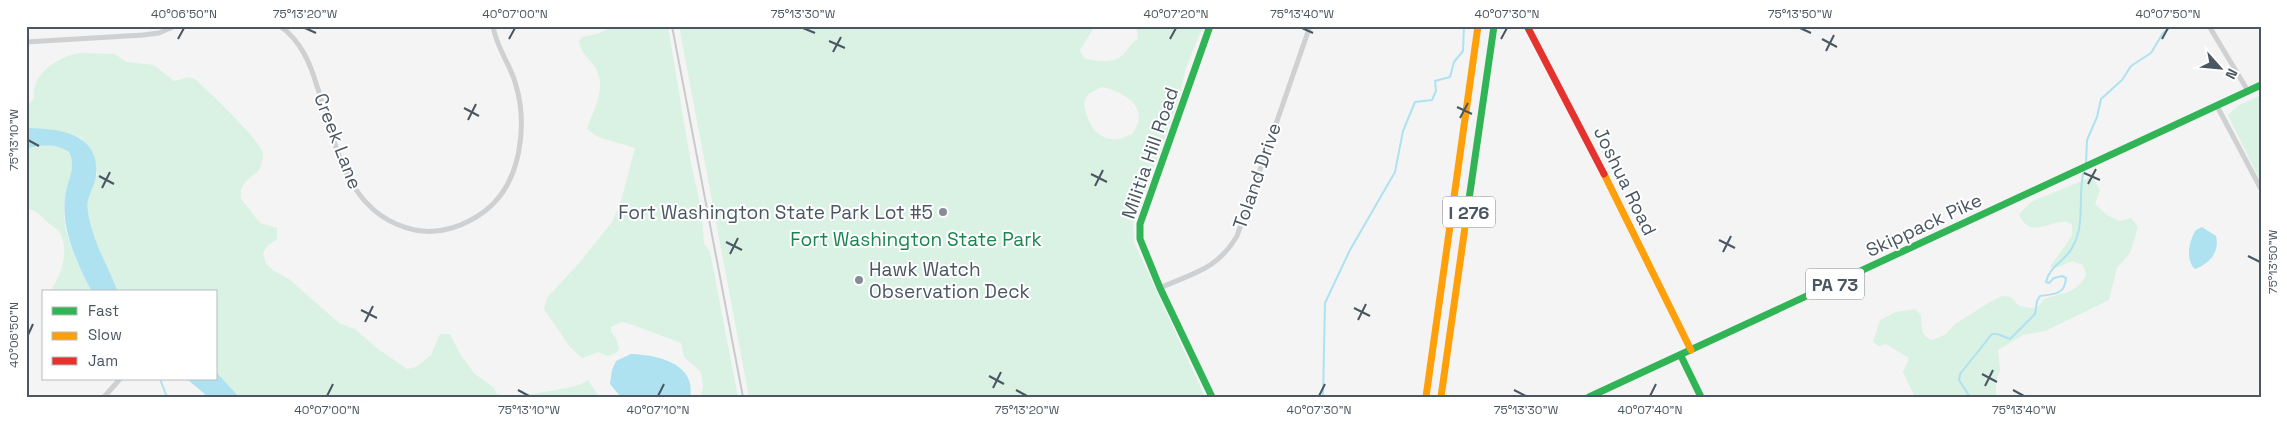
<svg xmlns="http://www.w3.org/2000/svg" width="2287" height="423" viewBox="0 0 2287 423" font-family="'Space Grotesk',sans-serif">
<style>
.green{fill:#d9f2e3;fill-rule:evenodd}
.water{fill:#aee2f0}
.lines{fill:none;stroke-linecap:round;stroke-linejoin:round}
.stream{stroke:#aee2f0;stroke-width:2}
.street{stroke:#ced0d2;stroke-width:5}
.fast{stroke:#30b455;stroke-width:7}
.slow{stroke:#ff9f0a;stroke-width:7}
.jam{stroke:#e5322d;stroke-width:7}
.rail{stroke:#c9cacc;stroke-width:2}
.ticks{fill:none;stroke:#4a5661;stroke-width:2}
.poi-dot{fill:#868d94;stroke:#fff;stroke-width:2}
.labels{text-anchor:middle;dominant-baseline:central;stroke-width:4;stroke-linejoin:round;paint-order:stroke}
.shield{fill:#fff;stroke:#808990;stroke-width:1}
.shield-label{font-size:18px;font-weight:bold;fill:#4a5661}
.street-label{font-size:19px;fill:#4a5661;stroke:#fff}
.poi-label{font-size:19px;fill:#4a5661;stroke:#fff;text-anchor:end}
.park-label{font-size:19px;fill:#17864f;stroke:#fff}
.neatline{fill:none;stroke:#4a5661;stroke-width:2}
.ticks-label{font-size:12px;text-anchor:middle;fill:#4a5661}
</style>
<rect width="100%" height="100%" fill="#f4f4f4"/>
<g class="green">
<path d="M614,26H668L690,158L702,213L704,244L710,252L738,397H701L703,386L701,372L684,357L681,343L630,324L622,322L611,327V332L616,338L619,349L616,353L608,356L598,352L582,358L570,347L544,309L547,298L580,262L612,222L621,201L635,148L598,137L587,129C594,107 609,87 593,64C586,55 581,53 579,41L582,37L600,33Z"/>
<path d="M679,26H1098L1093,29L1080,50L1084,58C1095,62 1114,64 1124,54C1129,48 1130,44 1138,39L1137,30L1130,26H1203L1186,68L1177,104L1133,224L1134,242L1205,397H749ZM1102,87C1126,92 1151,109 1132,134C1103,149 1088,129 1084,103L1088,94Z"/>
<path d="M83,53L115,54L126,62L154,65L174,81L189,77L195,79C208,91 259,139 263,153C264,157 261,164 260,168C255,178 238,180 241,199L260,223L277,228V239L268,245L263,253L266,264L274,271L289,279L339,323L355,329L378,349L407,369L416,367L431,355L440,334H450L461,356L475,374L493,387L497,394L513,397H239L216,372V292H118L91,230L87,209L89,193L97,174L93,153L81,138L73,135L58,131L26,129V104L31,102L34,98C30,74 61,54 83,53Z"/>
<path d="M2261,95V182L2228,115L2239,105Z"/>
<path d="M49,145C58,146 68,148 71,157C75,169 67,184 65,196C59,227 77,265 92,292H49C61,279 70,250 60,233C56,227 50,225 45,220C39,214 35,210 26,208V149Z"/>
<path d="M2089,178H2093L2100,190L2095,204L2107,215L2120,221L2131,218L2138,227L2130,253L2117,268L2109,300L2045,331L2023,335L1998,350L2000,370L1996,381V397H1915L1903,372L1909,358L1886,344L1879,346L1873,342L1880,320L1896,312L1915,309L1921,315C1922,325 1920,337 1933,340L1946,334L1955,324L1990,302L2002,296L2011,297L2019,306C2035,308 2035,312 2044,299C2061,293 2077,294 2086,275L2083,265L2072,261L2056,268L2050,267L2072,236V224C2055,214 2031,244 2019,214L2031,202Z"/>
<path d="M588,380L599,397H519C534,392 580,389 588,380Z"/>
</g>
<g class="water">
<path d="M28,128C60,129 100,133 96,175C95,189 85,196 88,212C92,240 108,266 118,292H92C77,264 61,229 65,197C67,181 77,167 69,152C55,143 41,145 26,149Z"/>
<path d="M2202,227L2216,236C2220,252 2210,263 2195,269C2185,260 2189,240 2196,230Z"/>
<path d="M631,354C657,355 696,363 690,397H621L610,384L612,370L616,361Z"/>
<path d="M216,372L239,397H208L187,379H216Z"/>
</g>
<g class="lines">
<g class="stream">
<path d="M2086,163L2087,140L2097,117L2101,99L2122,80L2131,66L2151,53L2163,33L2172,26"/>
<path d="M160,379L167,397"/>
<path d="M1323,397L1325,303L1350,250L1395,172L1403,131L1415,102L1432,100L1436,91L1435,81L1450,77L1454,62L1463,51L1464,26"/>
<path d="M1970,397L1959,380L1960,374L1992,334H1997L2010,339L2035,314L2037,301L2040,296C2054,294 2065,295 2066,278L2062,276L2054,278L2049,283L2046,282C2049,266 2067,260 2073,246C2086,222 2077,195 2084,170"/>
</g>
<g class="street">
<path d="M280,26C301,41 310,63 317,86C336,143 345,215 415,230C440,235 465,226 485,211C522,183 528,123 515,82C509,62 496,47 493,26"/>
<path d="M2209,26L2248,91"/>
<path d="M26,42L143,35L159,33L175,26"/>
<path d="M2217,106L2261,189"/>
<path d="M1160,288C1193,273 1218,269 1237,236L1310,26"/>
<path d="M104,397L120,379"/>
</g>
<g class="fast">
<path d="M1210,26L1140,224V239L1160,288L1212,397"/>
<path d="M1466,220L1494,26"/>
<path d="M1681,356L1701,397"/>
<path d="M1589,397L2261,85"/>
</g>
<g class="slow">
<path d="M1604,174L1691,350"/>
<path d="M1426,397L1478,26"/>
<path d="M1441,397L1466,220"/>
</g>
<path class="jam" d="M1527,26L1604,174"/>
<path class="rail" d="M672,26L743,397"/>
</g>
<path class="ticks" d="M305,28L316,33M803,28L815,33M1302,28L1313,33M1800,28L1811,33M178,39L184,28M509,39L515,28M1170,39L1176,28M1501,39L1507,28M1822,39L1837,47M2162,39L2168,28M829,41L845,48M1826,51L1834,35M833,52L841,37M1457,107L1472,114M464,108L479,116M1460,118L1468,103M468,120L476,104M28,140L39,146M2084,173L2100,180M1091,174L1107,182M99,176L114,184M2088,184L2096,169M1095,186L1103,170M102,188L110,172M1719,240L1735,248M726,242L742,250M1723,252L1731,236M730,254L738,238M2248,256L2260,262M1354,308L1370,316M361,310L377,318M1358,320L1366,304M365,322L373,306M28,335L33,324M1982,374L1997,382M989,376L1004,384M1985,386L1993,370M993,388L1001,372M518,390L529,396M1016,390L1027,396M1514,390L1526,396M2013,390L2024,396M327,396L333,384M658,396L664,384M1319,396L1325,384M1650,396L1656,384"/>
<g class="poi-dot">
<circle cx="943" cy="212" r="5"/>
<circle cx="859" cy="280" r="5"/>
</g>
<g class="labels">
<g class="shield">
<rect x="1443" y="196.5" width="52" height="31" rx="4"/>
<rect x="1806" y="268.5" width="58" height="31" rx="4"/>
</g>
<g class="shield-label">
<text x="1469" y="212">I 276</text>
<text x="1835" y="284">PA 73</text>
</g>
<g class="street-label">
<text transform="translate(338 141) rotate(69)">Creek Lane</text>
<text transform="translate(1150 153) rotate(-71)">Militia Hill Road</text>
<text transform="translate(1257 176) rotate(-71)">Toland Drive</text>
<text transform="translate(1625 181) rotate(64)">Joshua Road</text>
<text transform="translate(1924 225) rotate(-25)">Skippack Pike</text>
</g>
<g class="poi-label">
<text x="933" y="212">Fort Washington State Park Lot #5</text>
<text x="869" y="269" text-anchor="start">Hawk Watch<tspan x="869" dy="22">Observation Deck</tspan></text>
</g>
<g class="park-label">
<text x="916" y="239">Fort Washington State Park</text>
</g>
</g>
<rect width="2287" height="423" fill="none" stroke="#ffffff" stroke-width="55"/>
<rect x="42" y="290" width="175" height="90" fill="#ffffff" stroke="#b7bbc0"/>
<rect x="52" y="307" width="25" height="8" fill="#30b455" stroke="#b7bbc0"/>
<text x="88" y="316" font-size="15" fill="#4a5661">Fast</text>
<rect x="52" y="332" width="25" height="8" fill="#ff9f0a" stroke="#b7bbc0"/>
<text x="88" y="340" font-size="15" fill="#4a5661">Slow</text>
<rect x="52" y="357" width="25" height="8" fill="#e5322d" stroke="#b7bbc0"/>
<text x="88" y="366" font-size="15" fill="#4a5661">Jam</text>
<g transform="translate(2220 68) rotate(117)" stroke="#ffffff" stroke-width="4" paint-order="stroke">
<path d="M0-4L9 19L0 12L-9 19Z" fill="#4a5661"/>
<text y="-8" font-size="14" font-weight="bold" text-anchor="middle" fill="#4a5661">N</text>
</g>
<rect x="28" y="28" width="2232" height="368" class="neatline"/>
<g class="ticks-label">
<text x="184" y="18">40°06'50"N</text>
<text x="305" y="18">75°13'20"W</text>
<text x="515" y="18">40°07'00"N</text>
<text x="803" y="18">75°13'30"W</text>
<text x="1176" y="18">40°07'20"N</text>
<text x="1302" y="18">75°13'40"W</text>
<text x="1507" y="18">40°07'30"N</text>
<text x="1800" y="18">75°13'50"W</text>
<text x="2168" y="18">40°07'50"N</text>
<text transform="translate(14 140) rotate(-90)" y="4">75°13'10"W</text>
<text transform="translate(2273 262) rotate(-90)" y="4">75°13'50"W</text>
<text transform="translate(14 335) rotate(-90)" y="4">40°06'50"N</text>
<text x="327" y="414">40°07'00"N</text>
<text x="529" y="414">75°13'10"W</text>
<text x="658" y="414">40°07'10"N</text>
<text x="1027" y="414">75°13'20"W</text>
<text x="1319" y="414">40°07'30"N</text>
<text x="1526" y="414">75°13'30"W</text>
<text x="1650" y="414">40°07'40"N</text>
<text x="2024" y="414">75°13'40"W</text>
</g>
</svg>
